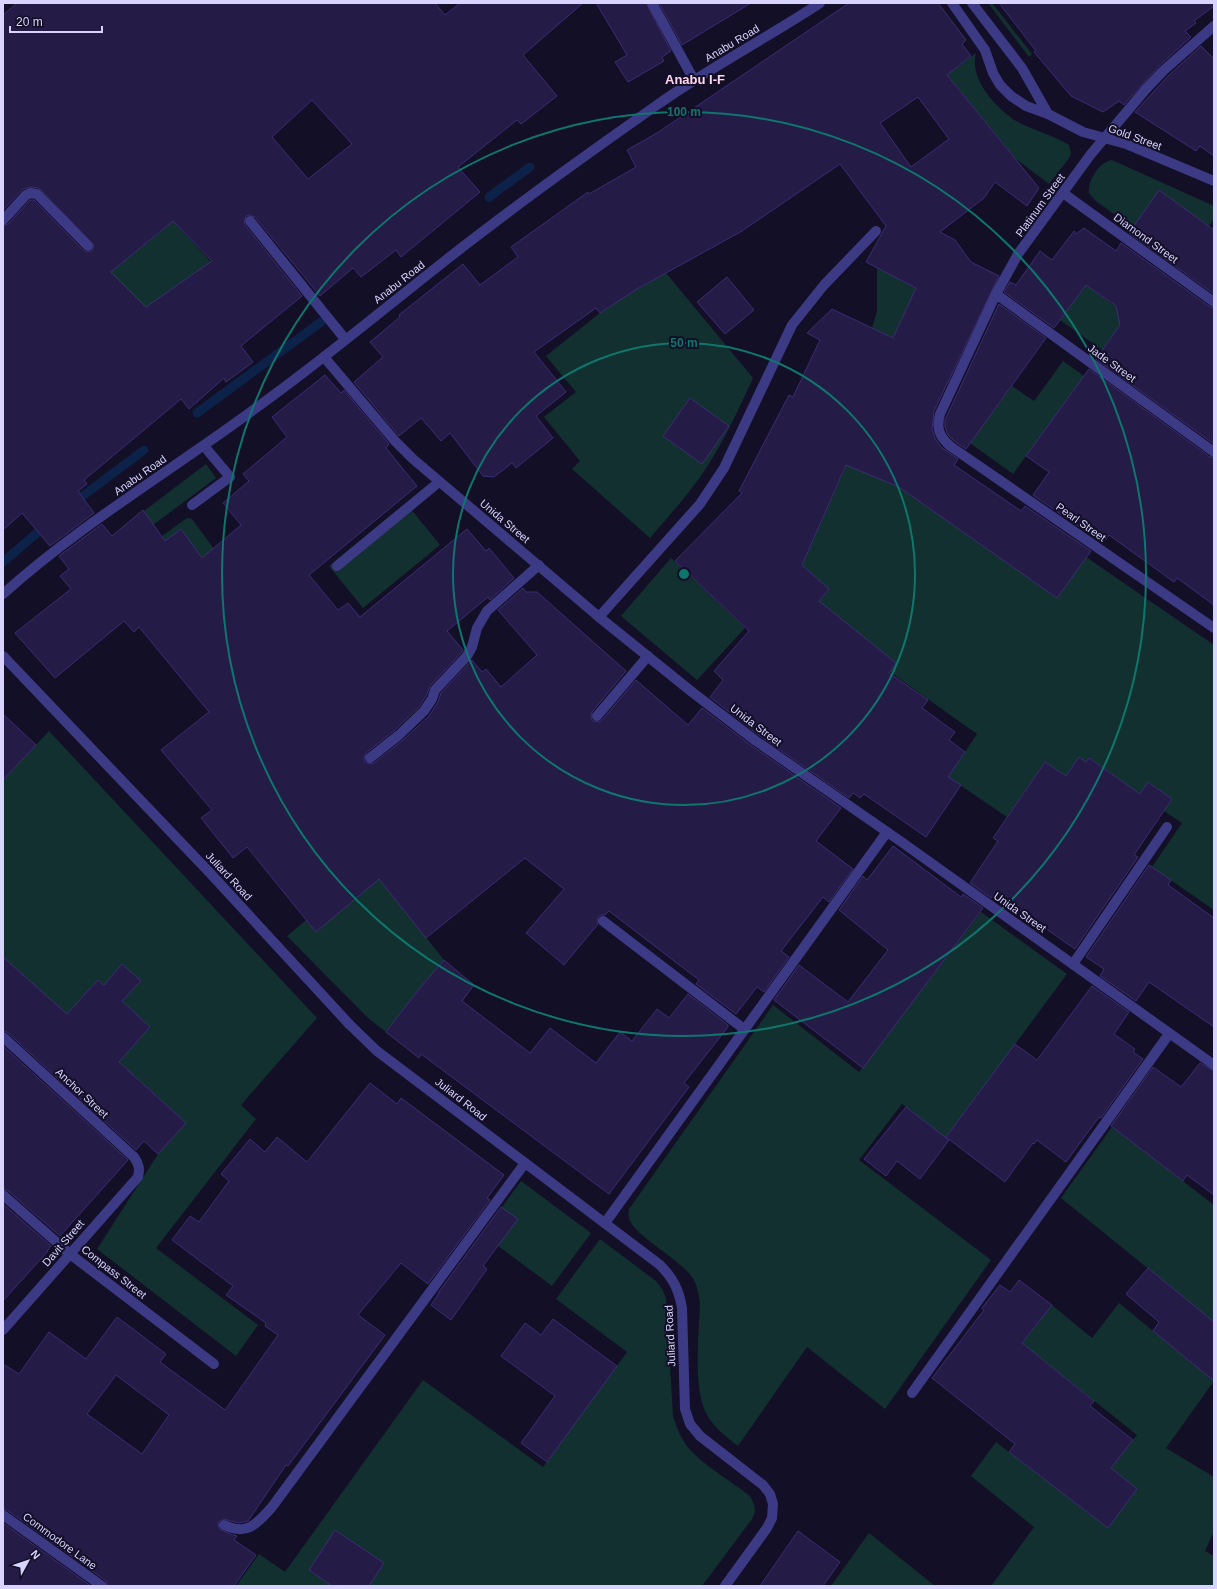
<svg xmlns="http://www.w3.org/2000/svg" width="1217" height="1589" viewBox="0 0 1217 1589" font-family="Helvetica,sans-serif">
<style>
.green{fill:#12302f}
.lines{fill:none;stroke-linecap:round;stroke-linejoin:round}
.stream{stroke:#0c2248;stroke-width:9}
.building{fill:#241b47;stroke:#3b2d73;fill-rule:evenodd}
.service{stroke:#3d3a85;stroke-width:10}
.minor{stroke:#3d3a85;stroke-width:10}
.tertiary{stroke:#3d3a85;stroke-width:10}
.ring{fill:none;stroke:#0f766e;stroke-width:2}
.labels{text-anchor:middle;dominant-baseline:central;stroke-width:4;stroke-linejoin:round;paint-order:stroke}
.street-label{font-size:11px;fill:#d9d4ff;stroke:#130f26}
.quarter-label{font-size:13px;font-weight:bold;fill:#ffd6f0;stroke:#130f26}
.centre{fill:#0f766e;stroke:#130f26;stroke-width:2}
.ring-label{font-size:12px;text-anchor:middle;font-weight:bold;fill:#0f766e;stroke:#130f26;stroke-width:4;stroke-linejoin:round;paint-order:stroke}
</style>
<rect width="100%" height="100%" fill="#130f26"/>
<g class="green">
<path d="M988,3H992L1032,54L1029,57Z"/>
<path d="M976,53C975,57 975,61 975,65C976,86 1000,112 1018,122C1035,131 1053,135 1069,145L1071,153L1070,157L1049,184L1016,159L947,75Z"/>
<path d="M1112,160L1214,206V219L1209,226L1159,190L1133,228L1096,201L1089,193C1087,181 1100,161 1112,160Z"/>
<path d="M173,221L211,262L146,307L107,268L142,247Z"/>
<path d="M877,268L932,295L910,346L872,328L877,311Z"/>
<path d="M666,273L753,378C738,411 723,443 703,473C687,496 668,517 650,538L572,469L580,461L544,417L576,392L546,356L600,313L634,290Z"/>
<path d="M1086,285L1127,315L1102,350L1060,320Z"/>
<path d="M1063,361L1084,376L1013,474L970,443L1012,386L1034,401Z"/>
<path d="M206,464L216,478L153,525L144,511Z"/>
<path d="M847,464L898,486L1057,598L1086,557L1214,645V910L1152,867L1182,823L1164,811L1172,799L1148,783L1140,794L1089,758L1086,762L1079,757L1066,776L1045,762L1007,817L948,777L977,734L890,672L896,663L853,629L818,603L829,589L802,565Z"/>
<path d="M406,503L440,545L363,608L329,566Z"/>
<path d="M187,518L192,519L217,553L205,562L181,529L165,541L162,536Z"/>
<path d="M671,558L745,628L697,680L621,616Z"/>
<path d="M49,731L317,1018L241,1105L256,1119L156,1248L258,1325L236,1356L97,1249L158,1154L186,1123L119,1062L150,1027L98,980L67,1015L3,957V780Z"/>
<path d="M370,867L444,960L386,1032L368,1018L287,936Z"/>
<path d="M981,912L1067,974L946,1138L902,1104L859,1160L991,1260L885,1409L807,1347L738,1446C725,1436 712,1426 705,1411C693,1384 699,1334 700,1304C699,1296 698,1288 694,1280C683,1260 632,1235 629,1218C628,1215 629,1212 629,1209L773,1005L859,1072Z"/>
<path d="M1112,1127L1214,1205V1322L1061,1198Z"/>
<path d="M521,1181L591,1233L552,1286L482,1234Z"/>
<path d="M600,1239L656,1281L662,1289L666,1298L673,1416C676,1426 680,1436 686,1445C701,1464 731,1481 750,1496C755,1505 757,1510 752,1519L702,1586H236L259,1554L285,1572L423,1380L543,1467L627,1352L556,1299Z"/>
<path d="M1119,1303L1214,1381L1166,1448L1214,1477V1531L1205,1551L1214,1556V1586H991L1034,1527L971,1476L996,1442L1108,1528L1136,1489L1111,1468L1137,1435L1022,1343L1052,1305L1092,1338Z"/>
<path d="M869,1533L935,1586H831Z"/>
</g>
<g class="lines">
<g class="stream">
<path d="M489,197L530,167"/>
<path d="M197,413L321,322"/>
<path d="M84,495L144,450"/>
<path d="M3,562L37,533"/>
</g>
</g>
<g class="building">
<path d="M17,3H435L445,15L460,3H583L523,55L557,96L521,124L517,120L458,167L480,192L401,257L396,250L361,277L353,268L320,296L255,217L249,215L246,216L244,222L245,225L302,296L241,346L253,362L226,382L224,378L189,409L181,399L84,480L87,484L78,491L94,513L50,546L22,513L3,530V226L8,224L30,200H34L84,251L87,252L92,251L94,245L39,188L32,187L23,189L3,210V15ZM312,100L352,144L308,179L272,137ZM173,221L212,261L146,307L111,272Z"/>
<path d="M596,3H646L671,51L662,57L664,61L628,82L615,62L627,55Z"/>
<path d="M659,3H751L682,45Z"/>
<path d="M849,3H938L966,40L962,44L971,56L947,75L1039,188L1027,206L995,182L984,198L940,232L955,240L971,262L999,276L934,411L932,429L935,438L941,447L958,459L954,465L1021,511L1025,506L1091,551L1057,598L899,487L846,465L802,565L829,589L819,601L896,663L889,673L928,700L922,708L955,732L949,740L965,752L948,777L961,785L926,837L864,794L860,798L853,793L849,798L760,736L710,697L723,680L714,671L749,631L675,561L742,493L739,491L789,395L793,397L820,340L807,333L832,309L893,338L916,288L866,262L886,226L840,164L742,231L637,289L600,313L596,308L534,352L566,392L536,416L553,438L516,468L512,463L494,477L483,476L450,433L441,441L421,418L399,436L354,382L383,357L370,342L400,317L399,315L463,264L480,285L518,257L511,247L588,192L589,194L636,167L627,150L657,133ZM918,97L949,139L911,167L880,123Z"/>
<path d="M999,3H1214V6L1194,21L1196,23L1185,31L1191,37L1159,66L1124,105L1119,101L1103,112L1071,96L1034,52L1036,51Z"/>
<path d="M1201,46L1214,59V156L1200,146L1196,151L1135,112L1169,75Z"/>
<path d="M1159,190L1214,230V294L1129,233Z"/>
<path d="M1084,228L1116,251L1121,243L1210,307L1214,308V444L1096,359L1120,325L1116,306L1086,285L1054,328L1004,292L1010,282L1016,285L1040,251L1052,260L1074,231L1076,234Z"/>
<path d="M727,277L754,310L725,334L697,302Z"/>
<path d="M999,304L1046,338L966,449L954,441L948,435L945,427V420Z"/>
<path d="M1089,369L1210,457L1214,458V605L1177,578L1174,582L1109,535L1106,540L1101,536L1098,540L1033,495L1049,472L1026,456Z"/>
<path d="M325,375L341,393L344,390L389,444L386,448L417,486L309,575L338,610L348,603L360,617L467,529L486,551L489,548L514,578L490,600L488,597L447,631L463,650L462,652L430,686L426,696L419,707L395,730L366,753L364,759L365,762L371,764L374,763L403,740L429,716L438,702L441,693L472,660L482,672L486,669L501,687L537,655L498,610L523,588L526,592H537L626,671L592,712L591,718L593,721L599,722L602,720L636,680L688,725L702,708L752,746L841,808L816,841L853,869L829,902L823,897L781,951L789,957L764,992L757,987L736,1014L696,984L699,980L609,911L605,915H601L598,917L597,921L598,924L564,965L526,933L564,889L525,858L426,938L379,879L316,932L247,847L233,858L201,818L212,810L161,750L209,712L139,627L134,632L124,621L55,678L15,633L71,589L60,576L69,569L59,556L102,524L112,536L143,510L165,541L181,529L202,558L241,525L223,503L249,481L243,474L287,437L272,417Z"/>
<path d="M690,398L729,426L702,464L663,436Z"/>
<path d="M3,714L36,745L3,780Z"/>
<path d="M1079,757L1086,762L1089,758L1140,794L1148,782L1172,799L1134,855L1138,857L1075,949L995,893L991,898L970,883L998,841L993,838L1045,762L1066,776Z"/>
<path d="M893,846L961,897L963,894L983,908L863,1068L774,1000L799,965L848,1002L888,950L839,910L863,876L867,880Z"/>
<path d="M1149,865L1171,880L1168,885L1214,918V1027L1149,982L1136,1001L1100,976L1104,969L1086,957Z"/>
<path d="M3,957L67,1014L98,980L104,985L122,964L141,981L122,1001L150,1027L119,1062L186,1123L158,1154L144,1141L136,1150L7,1032L3,1031Z"/>
<path d="M444,960L474,985L462,1001L530,1053L550,1028L596,1063L620,1032L632,1041L657,1009L669,1018L688,994L728,1025V1027L684,1083L689,1087L609,1194L421,1054L419,1058L386,1032L419,989Z"/>
<path d="M1092,986L1129,1012L1114,1034L1135,1049L1133,1052L1143,1059L1101,1118L1099,1117L1066,1162L1037,1140L1034,1144L1033,1143L1005,1182L946,1137L1015,1044L1037,1060Z"/>
<path d="M3,1046L128,1160L60,1236L7,1190L3,1189Z"/>
<path d="M1200,1063L1214,1071V1195L1187,1175L1183,1181L1111,1126L1153,1067L1181,1087Z"/>
<path d="M370,1083L397,1104L401,1098L504,1175L487,1198L490,1200L428,1284L401,1263L358,1315L385,1335L288,1466L286,1465L248,1521L239,1523L223,1519L218,1522L219,1529L230,1534L237,1536L234,1540L256,1555L234,1586H108L106,1581L7,1510L3,1509V1364L19,1374L49,1332L86,1359L117,1317L166,1354L160,1362L225,1410L278,1335L265,1326L266,1323L226,1295L233,1286L172,1240L190,1216L199,1222L229,1181L221,1174L250,1139L265,1152L277,1137L307,1162ZM116,1375L169,1415L142,1454L87,1414Z"/>
<path d="M906,1107L949,1140L920,1179L897,1161L886,1176L864,1159Z"/>
<path d="M3,1204L51,1246L47,1251H48L3,1301Z"/>
<path d="M501,1207L518,1219L483,1266L487,1269L451,1320L431,1305L439,1293H438Z"/>
<path d="M1148,1268L1214,1322V1381L1153,1331L1159,1322L1126,1294Z"/>
<path d="M1019,1280L1052,1305L1022,1343L1094,1401L1090,1406L1133,1440L1111,1468L1137,1489L1108,1528L1009,1452L1015,1444L932,1378L984,1310L982,1308L1000,1285L1010,1292Z"/>
<path d="M553,1319L617,1366L547,1462L521,1443L555,1396L501,1356L525,1323L541,1335Z"/>
<path d="M3,1523L91,1586H3Z"/>
<path d="M335,1530L384,1563L369,1586H332L309,1570Z"/>
<path d="M798,1531L840,1562L823,1586H760Z"/>
</g>
<g class="lines">
<g class="service">
<path d="M250,221L345,339"/>
<path d="M192,505L230,477L204,446"/>
<path d="M337,566L439,482"/>
<path d="M597,716L648,656"/>
<path d="M370,758L399,735L424,711L432,699L435,690L467,656L472,647L477,628L487,611L539,565"/>
</g>
<g class="minor">
<path d="M952,3L985,50L993,73L1000,85L1011,96L1026,106L1048,114L1083,132L1126,144L1214,181"/>
<path d="M972,3L1022,68L1048,114"/>
<path d="M1214,26L1164,70L1146,89L1091,154L1018,254L996,294L940,414C936,428 939,436 950,446L1214,628"/>
<path d="M1063,193L1214,302"/>
<path d="M3,220L26,195L31,193L37,194L88,246"/>
<path d="M996,294L1214,452"/>
<path d="M324,357L395,441L413,459L599,617L692,692L756,741L903,843L1214,1065"/>
<path d="M599,617L700,504L724,468L792,325L824,285L876,231"/>
<path d="M3,656L210,873L350,1025L377,1051L660,1265C673,1278 679,1290 682,1308L685,1409L690,1424L700,1436L763,1485L770,1494L773,1504L772,1518L767,1528L725,1586"/>
<path d="M603,921L744,1029"/>
<path d="M1073,964L1167,827"/>
<path d="M3,1037L134,1157C139,1164 140,1169 138,1177L3,1330"/>
<path d="M3,1195L70,1254L214,1364"/>
<path d="M605,1223L887,832"/>
<path d="M912,1393L1169,1034"/>
<path d="M3,1515L102,1586"/>
<path d="M224,1525C247,1536 257,1524 272,1507L525,1163"/>
</g>
<g class="tertiary">
<path d="M652,3L694,80"/>
<path d="M3,594C81,524 172,470 256,408C326,358 392,302 460,249C524,199 590,152 657,105C709,68 767,38 820,3"/>
</g>
</g>
<g class="ring">
<circle cx="684" cy="574" r="231"/>
<circle cx="684" cy="574" r="462"/>
</g>
<g class="labels">
<g class="street-label">
<text transform="translate(732 43) rotate(-31)">Anabu Road</text>
<text transform="translate(1135 137) rotate(20)">Gold Street</text>
<text transform="translate(1040 205) rotate(-54)">Platinum Street</text>
<text transform="translate(1146 238) rotate(36)">Diamond Street</text>
<text transform="translate(399 282) rotate(-38)">Anabu Road</text>
<text transform="translate(1112 363) rotate(36)">Jade Street</text>
<text transform="translate(140 475) rotate(-35)">Anabu Road</text>
<text transform="translate(505 521) rotate(40)">Unida Street</text>
<text transform="translate(1081 522) rotate(35)">Pearl Street</text>
<text transform="translate(756 725) rotate(37)">Unida Street</text>
<text transform="translate(229 876) rotate(47)">Juliard Road</text>
<text transform="translate(1020 912) rotate(35)">Unida Street</text>
<text transform="translate(82 1093) rotate(43)">Anchor Street</text>
<text transform="translate(461 1099) rotate(38)">Juliard Road</text>
<text transform="translate(63 1243) rotate(-49)">Davit Street</text>
<text transform="translate(114 1272) rotate(38)">Compass Street</text>
<text transform="translate(670 1336) rotate(-93)">Juliard Road</text>
<text transform="translate(60 1541) rotate(36)">Commodore Lane</text>
</g>
<g class="quarter-label">
<text x="695" y="79">Anabu I-F</text>
</g>
</g>
<circle cx="684" cy="574" r="6" class="centre"/>
<g class="ring-label">
<text x="684" y="116">100 m</text>
<text x="684" y="347">50 m</text>
</g>
<rect width="1217" height="1589" fill="none" stroke="#d9d4ff" stroke-width="8"/>
<g transform="translate(28 1561) rotate(50)" stroke="#130f26" stroke-width="3" paint-order="stroke">
<path d="M0-3L7 15L0 10L-7 15Z" fill="#d9d4ff"/>
<text y="-6" font-size="11" font-weight="bold" text-anchor="middle" fill="#d9d4ff">N</text>
</g>
<path d="M10 26v6h92v-6" fill="none" stroke="#d9d4ff" stroke-width="2"/>
<text x="16" y="26" font-size="12" fill="#d9d4ff" stroke="#130f26" stroke-width="3" paint-order="stroke">20 m</text>
</svg>
